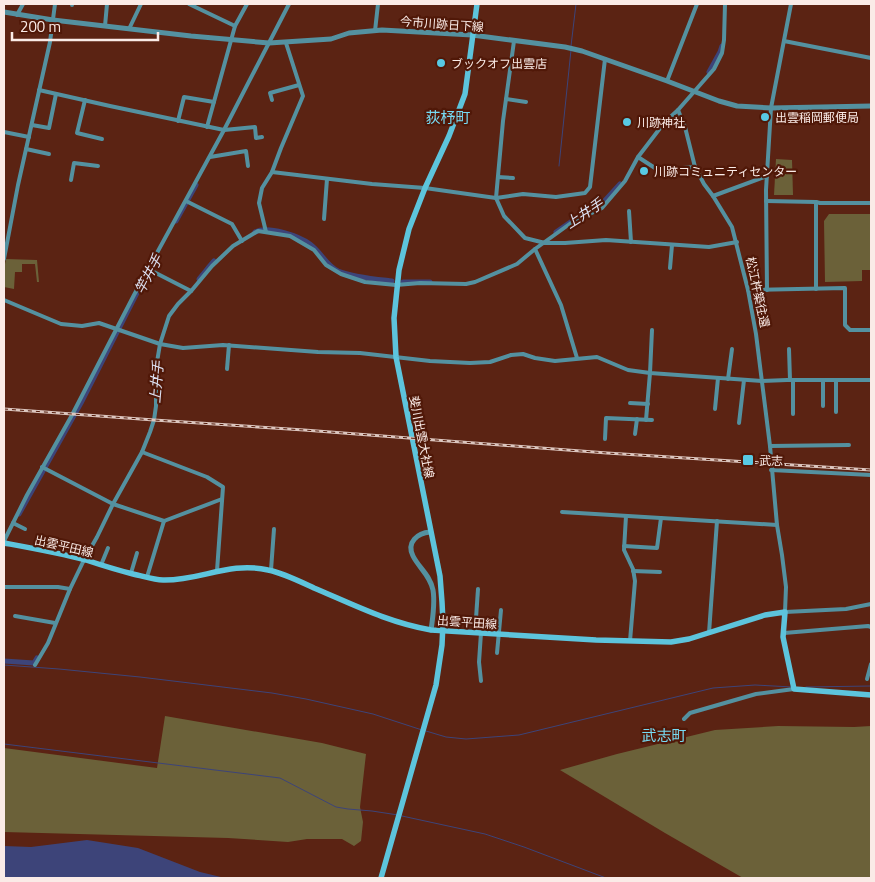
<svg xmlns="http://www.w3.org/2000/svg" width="875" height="882" viewBox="0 0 875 882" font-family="'Titillium Web','Noto Sans JP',sans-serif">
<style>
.green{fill:#6b6139}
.water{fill:#3d4479}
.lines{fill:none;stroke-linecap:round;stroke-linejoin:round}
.stream{stroke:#3d4479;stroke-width:1}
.canal{stroke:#3d4479;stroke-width:5}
.minor{stroke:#5491a0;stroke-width:4}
.tertiary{stroke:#5491a0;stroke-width:5}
.secondary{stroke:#5dc4dc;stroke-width:5.5}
.rail-casing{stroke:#dcc6bf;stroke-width:3}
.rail{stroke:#501808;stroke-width:1;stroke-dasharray:4;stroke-linecap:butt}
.poi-dot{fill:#58c9e3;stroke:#501808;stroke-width:2}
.labels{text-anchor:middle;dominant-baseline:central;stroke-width:4.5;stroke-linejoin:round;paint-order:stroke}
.street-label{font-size:12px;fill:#faebe7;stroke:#501808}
.poi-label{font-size:12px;fill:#faebe7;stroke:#501808;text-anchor:start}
.water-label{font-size:14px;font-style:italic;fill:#dce0f1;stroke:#501808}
.quarter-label{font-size:15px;fill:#77dbf4;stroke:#501808}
</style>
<rect width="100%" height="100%" fill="#5b2313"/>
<g class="green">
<path d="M776,159L792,160L793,195H774Z"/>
<path d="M829,214H871V270H862V281L825,282L824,221Z"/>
<path d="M6,259L37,260L39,282H37L35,264H22V272H15L14,289L4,287V269Z"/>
<path d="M165,716L322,743L366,754L360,807L363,822L361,841L354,846L342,839H307L288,842L228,838L4,832V748L157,768Z"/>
<path d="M778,726L854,727L871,726V878H743L665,833L560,770L617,754L715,730Z"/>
</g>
<path class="water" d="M87,840L138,848L200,872L225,878H4V846L31,847Z"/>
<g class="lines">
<g class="stream">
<path d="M571,46L576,4"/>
<path d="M559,166L571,50"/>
<path d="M4,665L59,669L140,677L272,693L306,699L373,714L422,730"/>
<path d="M806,687L871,686"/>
<path d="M426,731L446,737L466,739L519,735L713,688L755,685L792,687"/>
<path d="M4,744L280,778L336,807L348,809L372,811L398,815"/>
<path d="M402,816L485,834L524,847L606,878"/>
</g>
<g class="canal">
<path d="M709,72L720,52L722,46"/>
<path d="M586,214L599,207L620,184"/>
<path d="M176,221L196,185"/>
<path d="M255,232C268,225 299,236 310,244C321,252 326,265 338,271C353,277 375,279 392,281"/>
<path d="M556,232L572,221"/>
<path d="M199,279L208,268L214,261"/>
<path d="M403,282H430"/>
<path d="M19,514L81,403L143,281"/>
<path d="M4,661L34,663L37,658"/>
</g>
<g class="minor">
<path d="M189,4L235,26"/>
<path d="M72,5V4"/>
<path d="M17,15L23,4"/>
<path d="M105,26L107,4"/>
<path d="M129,29L141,4"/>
<path d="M375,31L378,4"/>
<path d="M514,41L503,121L496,198L504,216L525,238L545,243H565L606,240L709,247L737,242"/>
<path d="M784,41L871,58"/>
<path d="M667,81L697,4"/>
<path d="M39,90L110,106L224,130L255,127L256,138L262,137"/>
<path d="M506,99L526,102"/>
<path d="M85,100L77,133L102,139"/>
<path d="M272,100L270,93L299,85"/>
<path d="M678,110L685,127L695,167L704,184L713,196L732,227L748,290L756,334L770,446L777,525L782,555L786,587L785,612L846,609L871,604"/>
<path d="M178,121L184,97L214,102"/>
<path d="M32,125L49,128L56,94"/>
<path d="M207,127L235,26L247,4"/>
<path d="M4,132L29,137"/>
<path d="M26,149L49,154"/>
<path d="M210,157L246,151L248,166"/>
<path d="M638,157L658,170L695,167"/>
<path d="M272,172L372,184L425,188L496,198L523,194L556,197L585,193L590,187L605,59"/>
<path d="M498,177L513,178"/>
<path d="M71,180L74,163L98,166"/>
<path d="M713,196L767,176"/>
<path d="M186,201L232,224L242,241"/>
<path d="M766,201L816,202L820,203H871"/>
<path d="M816,202V289"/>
<path d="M629,211L631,242"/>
<path d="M324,219L327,179"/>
<path d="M266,232L259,203L262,188L272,172L281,148L303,96L286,43"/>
<path d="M535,249L561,305L577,358"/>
<path d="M4,259L18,185L50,42L55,4"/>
<path d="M670,268L672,245"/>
<path d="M148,269L191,291"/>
<path d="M748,290L845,288V325L850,330H871"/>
<path d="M767,290L766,190L771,108L791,4"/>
<path d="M4,300L61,324L82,326L99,323L160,344L183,348L223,345L318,352L360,353L430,361L470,363L490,362L511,355L523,354L535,358L555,361L597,357L628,370L650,373L762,381L787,380H871"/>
<path d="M789,349L790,380"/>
<path d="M227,369L229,345"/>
<path d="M728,379L732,349"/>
<path d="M630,403L648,404"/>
<path d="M823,406V380"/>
<path d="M715,409L718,378"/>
<path d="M836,412V380"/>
<path d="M793,414V380"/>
<path d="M646,420L650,373L652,330"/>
<path d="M739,423L744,380"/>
<path d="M635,434L637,419"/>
<path d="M605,439L606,418L652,420"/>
<path d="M770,446L849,445"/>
<path d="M142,452L207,477L223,487L217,571"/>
<path d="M42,467L113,504L164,521"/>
<path d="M771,470L871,475"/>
<path d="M562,512L777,525"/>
<path d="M626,516L624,550L633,569L635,581L630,641"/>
<path d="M13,523L25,529"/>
<path d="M4,541L27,495L72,415L134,295L224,130L289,4"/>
<path d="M624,546L657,548L661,518"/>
<path d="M101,565L108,548"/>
<path d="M271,570L274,529"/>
<path d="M633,571L660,572"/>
<path d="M131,573L137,553"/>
<path d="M147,577L164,521L222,499"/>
<path d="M4,587H58L70,589"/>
<path d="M15,616L55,623"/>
<path d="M475,633L478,589"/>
<path d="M481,633L479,662L481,681"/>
<path d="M709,633L717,521"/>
<path d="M784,633L868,626L871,627"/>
<path d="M497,653L501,610"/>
<path d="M35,665L48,643L70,589L84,560L97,537L113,504L142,452L150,432L154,420L156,406V368L160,344L169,316L178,304L192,290L212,266L233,246L258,231L290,236L314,250L326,265L341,274L365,282L396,285L420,283L466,284L475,282L517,264L535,249L571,223L602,208L625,181L638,157L664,123L678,110L714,69L722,53L724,40L725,4"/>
<path d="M867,679L871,664"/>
<path d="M684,719L690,713L756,694L794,689"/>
</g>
<g class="tertiary">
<path d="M4,12L53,20L191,36L269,43L331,39L349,33L382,30L472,35L565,47L582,51L667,81L719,101L737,106L771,108L871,106"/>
<path d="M430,532C418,533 406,542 413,556C419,568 430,575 433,590C435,602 433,617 431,630"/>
</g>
<g class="secondary">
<path d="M4,543C31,548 59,553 86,560C101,565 117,570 133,574C143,576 153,580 163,580C200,581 229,561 268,570C283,573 299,581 314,588C352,604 389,623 431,630L596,640L671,642L689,639L765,615L785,612L783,637L794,689L871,695"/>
<path d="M381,878L436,685L442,645L443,623L442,602L440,576L396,357L394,318L399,270L409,229L425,188L449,136L465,94L477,4"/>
</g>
<g class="rail-casing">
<path id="rail" d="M4,409L154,420L304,430L607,453L871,470"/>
</g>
<use href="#rail" class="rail"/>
</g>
<g class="poi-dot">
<circle cx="441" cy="63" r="5"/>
<circle cx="765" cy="117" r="5"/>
<circle cx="627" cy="122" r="5"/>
<circle cx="644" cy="171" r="5"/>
<rect x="742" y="454" width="12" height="12" rx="2.5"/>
</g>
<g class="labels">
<g class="street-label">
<text transform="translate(442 24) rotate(4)">今市川跡日下線</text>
<text transform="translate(758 292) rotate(78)">松江杵築往還</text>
<text transform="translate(422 437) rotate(79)">斐川出雲大社線</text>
<text transform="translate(64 546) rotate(13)">出雲平田線</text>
<text transform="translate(467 622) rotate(4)">出雲平田線</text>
</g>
<g class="poi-label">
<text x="451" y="63">ブックオフ出雲店</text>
<text x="775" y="117">出雲稲岡郵便局</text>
<text x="637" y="122">川跡神社</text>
<text x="654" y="171">川跡コミュニティセンター</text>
<text x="759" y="460">武志</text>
</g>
<g class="water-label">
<text transform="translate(584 213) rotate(-33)">上井手</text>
<text transform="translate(148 274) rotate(-62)">竿井手</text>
<text transform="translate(156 382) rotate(-85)">上井手</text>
</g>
<g class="quarter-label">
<text x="448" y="117">荻杼町</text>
<text x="664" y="735">武志町</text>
</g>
</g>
<rect width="875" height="882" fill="none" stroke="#faebe7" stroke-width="10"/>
<path d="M12 32v8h146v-8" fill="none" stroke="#faebe7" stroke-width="2.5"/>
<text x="20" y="32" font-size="15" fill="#faebe7" stroke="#501808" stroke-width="4" paint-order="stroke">200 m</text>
</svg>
